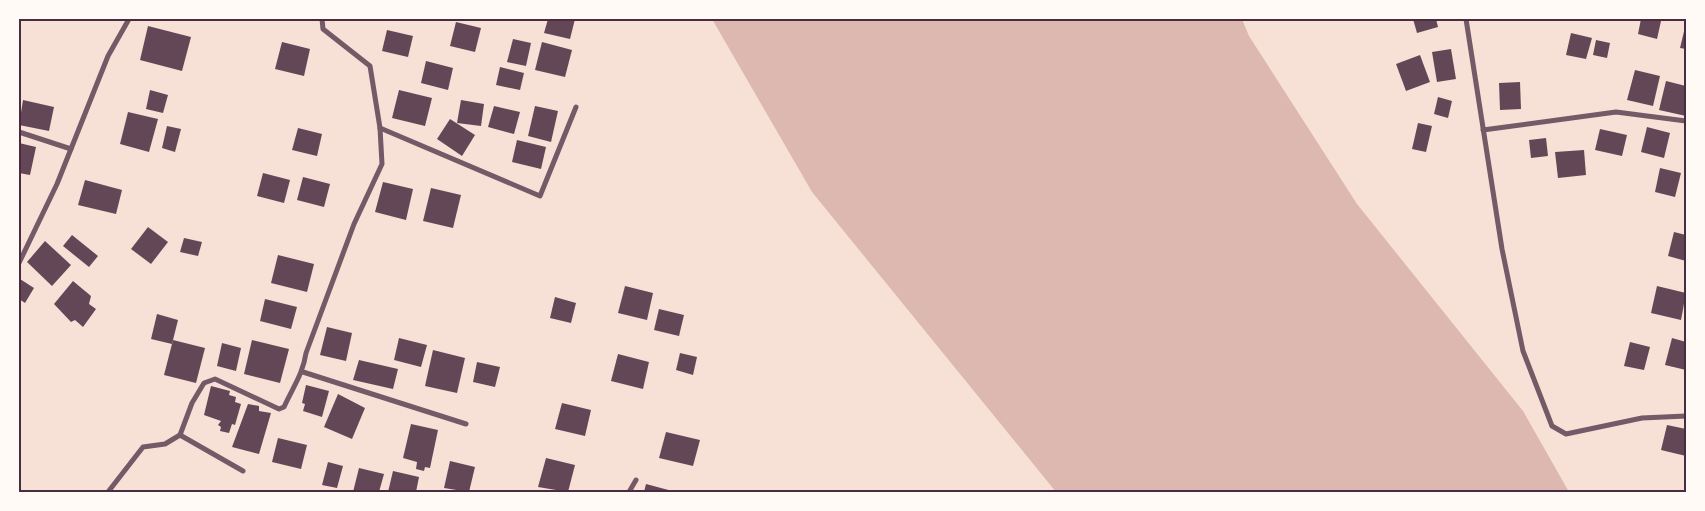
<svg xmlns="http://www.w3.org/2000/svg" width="1705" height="511" viewBox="0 0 1705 511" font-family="'Nunito Sans',sans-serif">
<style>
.water{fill:#dcb8b0}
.building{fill:#644757}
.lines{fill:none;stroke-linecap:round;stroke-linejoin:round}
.minor{stroke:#755966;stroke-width:5}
.neatline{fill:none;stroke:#4a2c40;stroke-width:2}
</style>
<rect width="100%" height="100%" fill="#f7e1d7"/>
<path class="water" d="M712,19H1242L1249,36L1357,204L1523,411L1569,492H1056L812,192Z"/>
<g class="building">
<path d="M548,19H575L570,39L544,33Z"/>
<path d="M1413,19H1436L1438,27L1417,33Z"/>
<path d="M1641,19L1661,21L1657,39L1638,34Z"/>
<path d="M456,22L481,28L475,52L450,46Z"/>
<path d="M1686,23V49L1680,48Z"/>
<path d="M148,26L191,37L182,71L140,60Z"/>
<path d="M387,30L413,36L408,57L382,51Z"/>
<path d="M1571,33L1592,38L1586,59L1566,55Z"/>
<path d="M513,39L531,43L526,66L507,62Z"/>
<path d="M1596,40L1610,43L1607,58L1593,55Z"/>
<path d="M282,42L310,49L304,76L275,69Z"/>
<path d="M542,42L572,50L565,77L535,70Z"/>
<path d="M1451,49L1456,79L1437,82L1432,52Z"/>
<path d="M1420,55L1430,82L1406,91L1396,64Z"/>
<path d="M426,61L453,68L448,90L421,83Z"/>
<path d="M500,67L524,73L520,90L496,85Z"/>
<path d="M1635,70L1660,76L1653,106L1627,100Z"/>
<path d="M1666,81L1686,86V116L1659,110Z"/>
<path d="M1520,82L1521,109L1500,110L1499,83Z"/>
<path d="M150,90L168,95L163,113L146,109Z"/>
<path d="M399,90L432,98L425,126L392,118Z"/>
<path d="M1438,97L1452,101L1448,118L1434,114Z"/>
<path d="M23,100L54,107L49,131L19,125Z"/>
<path d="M461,100L484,104L481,126L457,123Z"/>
<path d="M494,106L520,112L514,134L488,127Z"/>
<path d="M535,106L558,111L551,142L528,136Z"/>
<path d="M128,112L158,119L149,152L120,144Z"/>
<path d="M450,119L475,135L462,156L437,139Z"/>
<path d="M1418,123L1432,126L1426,152L1412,149Z"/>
<path d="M167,126L181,129L175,152L162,148Z"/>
<path d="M1647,127L1670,133L1664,158L1641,152Z"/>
<path d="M298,128L322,134L317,156L292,150Z"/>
<path d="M1600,129L1627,135L1622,156L1595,150Z"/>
<path d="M1546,138L1548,156L1531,158L1529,140Z"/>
<path d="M517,140L546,147L541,169L512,162Z"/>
<path d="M19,143L36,147L30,175L19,173Z"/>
<path d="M1584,150L1586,175L1558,178L1555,152Z"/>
<path d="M1660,168L1681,173L1675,197L1655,192Z"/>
<path d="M263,173L290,180L284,203L257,196Z"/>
<path d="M303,177L330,184L324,207L297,200Z"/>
<path d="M85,180L122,190L116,214L78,205Z"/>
<path d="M383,182L413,189L406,220L375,212Z"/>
<path d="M431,188L461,195L453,228L423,221Z"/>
<path d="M148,227L168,242L151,264L131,249Z"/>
<path d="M1674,232L1686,235V261L1668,256Z"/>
<path d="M72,235L98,256L89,267L63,246Z"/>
<path d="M184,238L202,242L198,256L180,252Z"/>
<path d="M45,241L71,265L52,286L27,262Z"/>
<path d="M278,255L314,264L307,292L271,283Z"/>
<path d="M20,279L34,288L25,303L19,299Z"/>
<path d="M73,281L91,296L89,304L96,309L83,327L75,320L71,322L54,304Z"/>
<path d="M625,286L653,293L647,320L618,313Z"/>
<path d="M1657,286L1686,293L1681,320L1651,313Z"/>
<path d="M555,297L576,303L571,323L550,318Z"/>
<path d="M265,299L297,307L291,329L260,321Z"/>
<path d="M659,309L684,315L679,336L654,330Z"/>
<path d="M157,314L178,320L172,344L151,339Z"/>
<path d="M327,327L352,333L346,361L320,355Z"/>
<path d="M399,338L427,345L421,367L394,360Z"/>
<path d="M1672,338L1686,342V370L1665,365Z"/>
<path d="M173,340L205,348L196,383L164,375Z"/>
<path d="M252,340L289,349L280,383L244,374Z"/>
<path d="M1630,342L1650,347L1644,370L1624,366Z"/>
<path d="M222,343L241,348L236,371L217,366Z"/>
<path d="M433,350L465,358L457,393L425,386Z"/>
<path d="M680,353L697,357L693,375L676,370Z"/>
<path d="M618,354L649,362L643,389L611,381Z"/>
<path d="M359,360L398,369L393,389L353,380Z"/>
<path d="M477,362L500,367L495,387L473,382Z"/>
<path d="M306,385L329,391L322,417L303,411L305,404L302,403Z"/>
<path d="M211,386L230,391L229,395L236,397L235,402L241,404L235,425L232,424L229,433L220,431L221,427L218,425L221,421L204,415Z"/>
<path d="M338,394L365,408L352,439L324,427Z"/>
<path d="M562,403L591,410L585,436L555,429Z"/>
<path d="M248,404L259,406V411L271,413L259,454L232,447Z"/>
<path d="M411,424L438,430L430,468L425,467L424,471L416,469L417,462L403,458Z"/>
<path d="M1667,425L1686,429V456L1661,450Z"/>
<path d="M666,432L700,440L693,466L659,458Z"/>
<path d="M278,438L307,445L301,469L272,462Z"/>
<path d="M546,458L575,465L568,492L538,487Z"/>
<path d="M450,461L475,467L469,492L444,488Z"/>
<path d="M328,462L343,466L337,488L322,485Z"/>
<path d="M359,468L384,474L379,492H353Z"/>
<path d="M393,471L419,477L416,492H388Z"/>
<path d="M646,484L676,492H644Z"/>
</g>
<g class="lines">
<g class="minor">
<path d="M1466,19L1502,249L1523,351L1552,426L1566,434L1642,418L1686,416"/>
<path d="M380,128L540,196L576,107"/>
<path d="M1483,130L1616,112L1686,121"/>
<path d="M19,132L71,149"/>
<path d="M19,263L57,184L108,56L129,19"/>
<path d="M303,372L466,424"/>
<path d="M180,435L243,471"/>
<path d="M108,492L143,447L165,444L180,435L192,403L204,383L215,379L279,409L284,407C293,387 303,374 306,353L354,224L382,164L380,128L370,66L323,29L322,19"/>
<path d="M629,492L636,480"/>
</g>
</g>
<rect width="1705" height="511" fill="none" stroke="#fffaf5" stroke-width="40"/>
<rect x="20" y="20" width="1665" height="471" class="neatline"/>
</svg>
